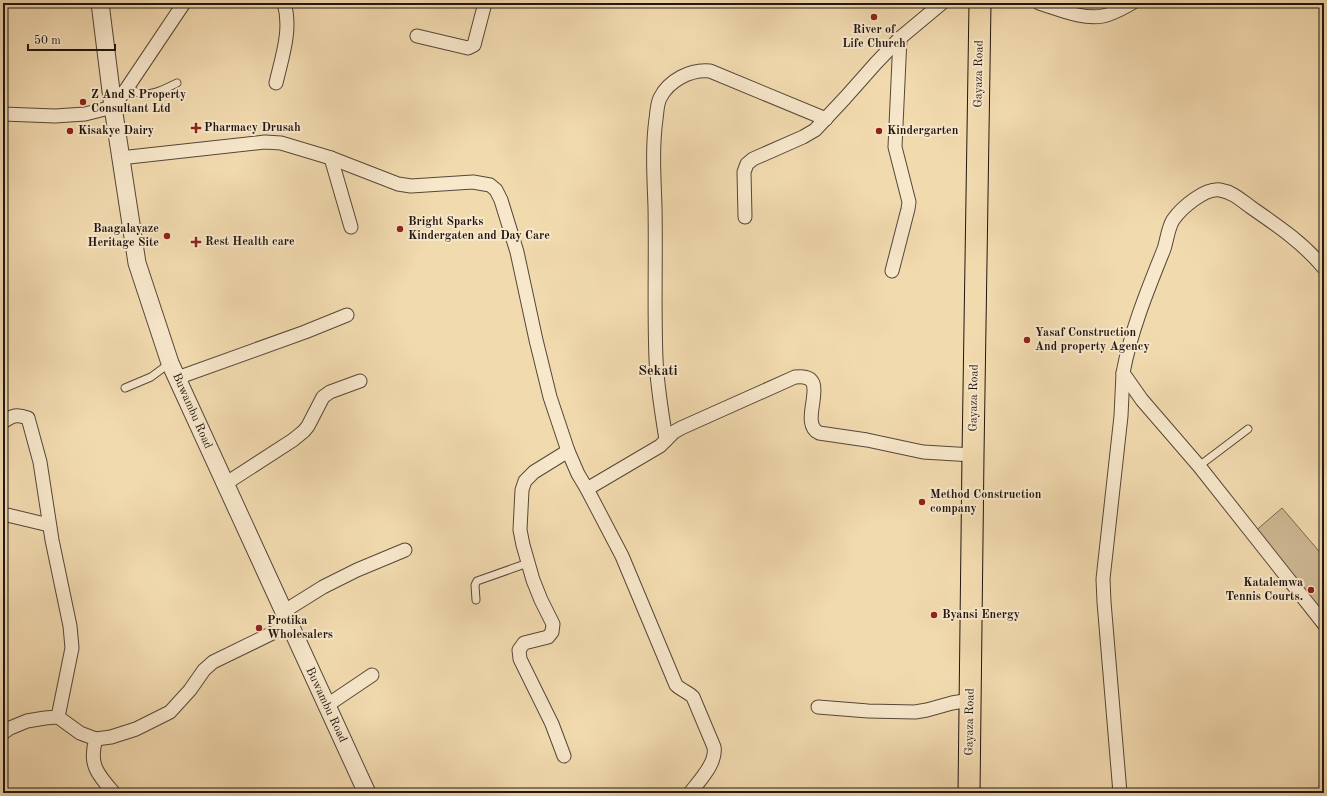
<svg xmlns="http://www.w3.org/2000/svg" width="1327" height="796" viewBox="0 0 1327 796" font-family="'Old Standard TT',serif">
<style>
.pitch{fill:#ceb994;stroke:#786852}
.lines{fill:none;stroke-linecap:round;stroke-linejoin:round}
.service-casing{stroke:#554738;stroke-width:9}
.minor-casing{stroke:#554738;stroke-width:15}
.tertiary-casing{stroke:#554738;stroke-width:19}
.primary-casing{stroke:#211610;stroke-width:23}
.service{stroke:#f7e7cb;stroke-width:7}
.minor{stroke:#f7e7cb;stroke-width:13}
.tertiary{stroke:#f7e7cb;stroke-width:17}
.primary{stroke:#f2daaf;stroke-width:21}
.poi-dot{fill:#8f2418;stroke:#f7e7cb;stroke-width:1.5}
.labels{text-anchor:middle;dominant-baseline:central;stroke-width:4;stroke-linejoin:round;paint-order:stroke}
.poi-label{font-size:12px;font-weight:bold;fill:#211610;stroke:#f7e7cb;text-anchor:start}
.street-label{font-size:12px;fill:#211610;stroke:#f7e7cb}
.quarter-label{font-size:14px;font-weight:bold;fill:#211610;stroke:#f7e7cb}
</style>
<rect width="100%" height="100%" fill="#f2daaf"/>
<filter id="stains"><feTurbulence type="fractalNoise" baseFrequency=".005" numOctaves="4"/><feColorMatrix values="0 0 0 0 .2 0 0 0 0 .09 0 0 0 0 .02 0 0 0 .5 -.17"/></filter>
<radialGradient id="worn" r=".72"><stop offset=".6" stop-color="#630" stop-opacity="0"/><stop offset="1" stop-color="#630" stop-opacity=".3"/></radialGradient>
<path class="pitch" d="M1282,508L1324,557V622L1253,533Z"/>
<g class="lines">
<g class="service-casing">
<g id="service">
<path d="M127,88C131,90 135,92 139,93C151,97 166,88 177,83"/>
<path d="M125,388L151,377L170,363"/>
<path d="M1199,466L1248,429"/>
<path d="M476,600L475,585L477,581L528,563"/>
</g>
</g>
<g class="minor-casing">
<g id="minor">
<path d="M1039,3C1059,9 1082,20 1103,16C1113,14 1123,8 1132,3"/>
<path d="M417,36L468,48L474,45L485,3"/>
<path d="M276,83C282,57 292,29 284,3"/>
<path d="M3,114L55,116L85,114L113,107L127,88L184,3"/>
<path d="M120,158L265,142L281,143L331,158L398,184L411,186L473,182L490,185L496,190L501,200L517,252L536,340L550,397L568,451L578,474L587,489L622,556L676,685C681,690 688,692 693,697L714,747C717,763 699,781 690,793"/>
<path d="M331,158L351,227"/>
<path d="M745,217L744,172L747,164L753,159L803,137L815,130L845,98L876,63L900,38L942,3"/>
<path d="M1324,268C1303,243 1278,226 1252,208C1242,201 1233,192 1220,190C1205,188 1182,207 1173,220C1168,228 1167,240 1164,249C1148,289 1131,330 1123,373L1142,400L1199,466L1324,624"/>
<path d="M892,271L908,209L909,202L895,147L900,38"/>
<path d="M177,378L305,332L347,315"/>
<path d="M3,422C13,415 17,414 28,418L40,462L52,540L70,626L72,648L58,717"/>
<path d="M666,440C662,413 657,386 656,359C654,308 656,257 655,207C654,178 652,148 656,119C657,112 657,104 660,98C669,80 691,69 710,71L826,119"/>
<path d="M225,484L293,440L304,431L308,426L323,397L330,392L360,381"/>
<path d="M587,489L660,446L674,432L681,428L795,377C835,372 796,422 819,433L867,440L923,452L973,455"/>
<path d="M3,514L49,525"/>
<path d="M283,612L323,587L357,570L405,550"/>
<path d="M326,706L372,675"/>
<path d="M818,707L868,711L915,712L927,710L952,703L970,700"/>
<path d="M3,733L10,728L27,721L45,718L58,717L80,733L96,739L111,737L136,729L170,712L190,690L204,670L213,662L289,625"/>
<path d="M96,739C88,764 98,775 114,793"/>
<path d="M564,756L552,724L520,659L519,650L524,643L548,637L552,632L553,624L541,600L533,580L523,545L520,530L522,490L525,481L534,472L568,451"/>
<path d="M1120,793L1104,602L1103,579L1121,416L1123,373"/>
</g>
</g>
<g class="tertiary-casing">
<path id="tertiary" d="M100,3L113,107L137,263L170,363L367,793"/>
</g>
<g class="primary-casing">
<path id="primary" d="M969,793L973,455L980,3"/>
</g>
<use href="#service" class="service"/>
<use href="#minor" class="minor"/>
<use href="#tertiary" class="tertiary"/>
<use href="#primary" class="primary"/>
</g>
<g class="poi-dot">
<circle cx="874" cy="17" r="4"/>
<circle cx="83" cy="102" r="4"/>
<path d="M194 122h4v4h4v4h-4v4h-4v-4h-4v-4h4z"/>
<circle cx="70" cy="131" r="4"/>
<circle cx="879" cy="131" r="4"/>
<circle cx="400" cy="229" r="4"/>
<circle cx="167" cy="236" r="4"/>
<path d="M194 236h4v4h4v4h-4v4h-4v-4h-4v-4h4z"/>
<circle cx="1027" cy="340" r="4"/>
<circle cx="922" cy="502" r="4"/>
<circle cx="1311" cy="590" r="4"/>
<circle cx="934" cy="615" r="4"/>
<circle cx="259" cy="628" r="4"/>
</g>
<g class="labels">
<g class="poi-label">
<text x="874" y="30" text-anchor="middle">River of<tspan x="874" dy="14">Life Church</tspan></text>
<text x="91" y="95">Z And S Property<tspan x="91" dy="14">Consultant Ltd</tspan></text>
<text x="204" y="128">Pharmacy Drusah</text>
<text x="78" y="131">Kisakye Dairy</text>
<text x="887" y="131">Kindergarten</text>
<text x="408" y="222">Bright Sparks<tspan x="408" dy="14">Kindergaten and Day Care</tspan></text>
<text x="159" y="229" text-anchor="end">Baagalayaze<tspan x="159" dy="14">Heritage Site</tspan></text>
<text x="205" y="242">Rest Health care</text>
<text x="1035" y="333">Yasaf Construction<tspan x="1035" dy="14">And property Agency</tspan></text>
<text x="930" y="495">Method Construction<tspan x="930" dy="14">company</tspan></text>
<text x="1303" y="583" text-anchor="end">Katalemwa<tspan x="1303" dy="14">Tennis Courts.</tspan></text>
<text x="942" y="615">Byansi Energy</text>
<text x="267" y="621">Protika<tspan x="267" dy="14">Wholesalers</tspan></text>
</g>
<g class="street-label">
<text transform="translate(979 74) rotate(-89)">Gayaza Road</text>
<text transform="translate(974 398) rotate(-89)">Gayaza Road</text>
<text transform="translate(192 411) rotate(66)">Buwambu Road</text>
<text transform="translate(326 705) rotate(65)">Buwambu Road</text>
<text transform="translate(970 722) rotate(-89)">Gayaza Road</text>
</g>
<g class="quarter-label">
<text x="658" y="371">Sekati</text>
</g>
</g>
<rect width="1327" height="796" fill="none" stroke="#f2daaf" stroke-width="16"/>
<rect x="4" y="4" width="1319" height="788" fill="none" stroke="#211610" stroke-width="2"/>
<rect x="8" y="8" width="1311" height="780" fill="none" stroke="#211610"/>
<path d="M28 44v6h87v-6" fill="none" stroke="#211610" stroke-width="2"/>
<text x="34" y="44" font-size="12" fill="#211610" stroke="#f7e7cb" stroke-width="3" paint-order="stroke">50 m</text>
<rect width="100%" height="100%" filter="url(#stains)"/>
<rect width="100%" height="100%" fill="url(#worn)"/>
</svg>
